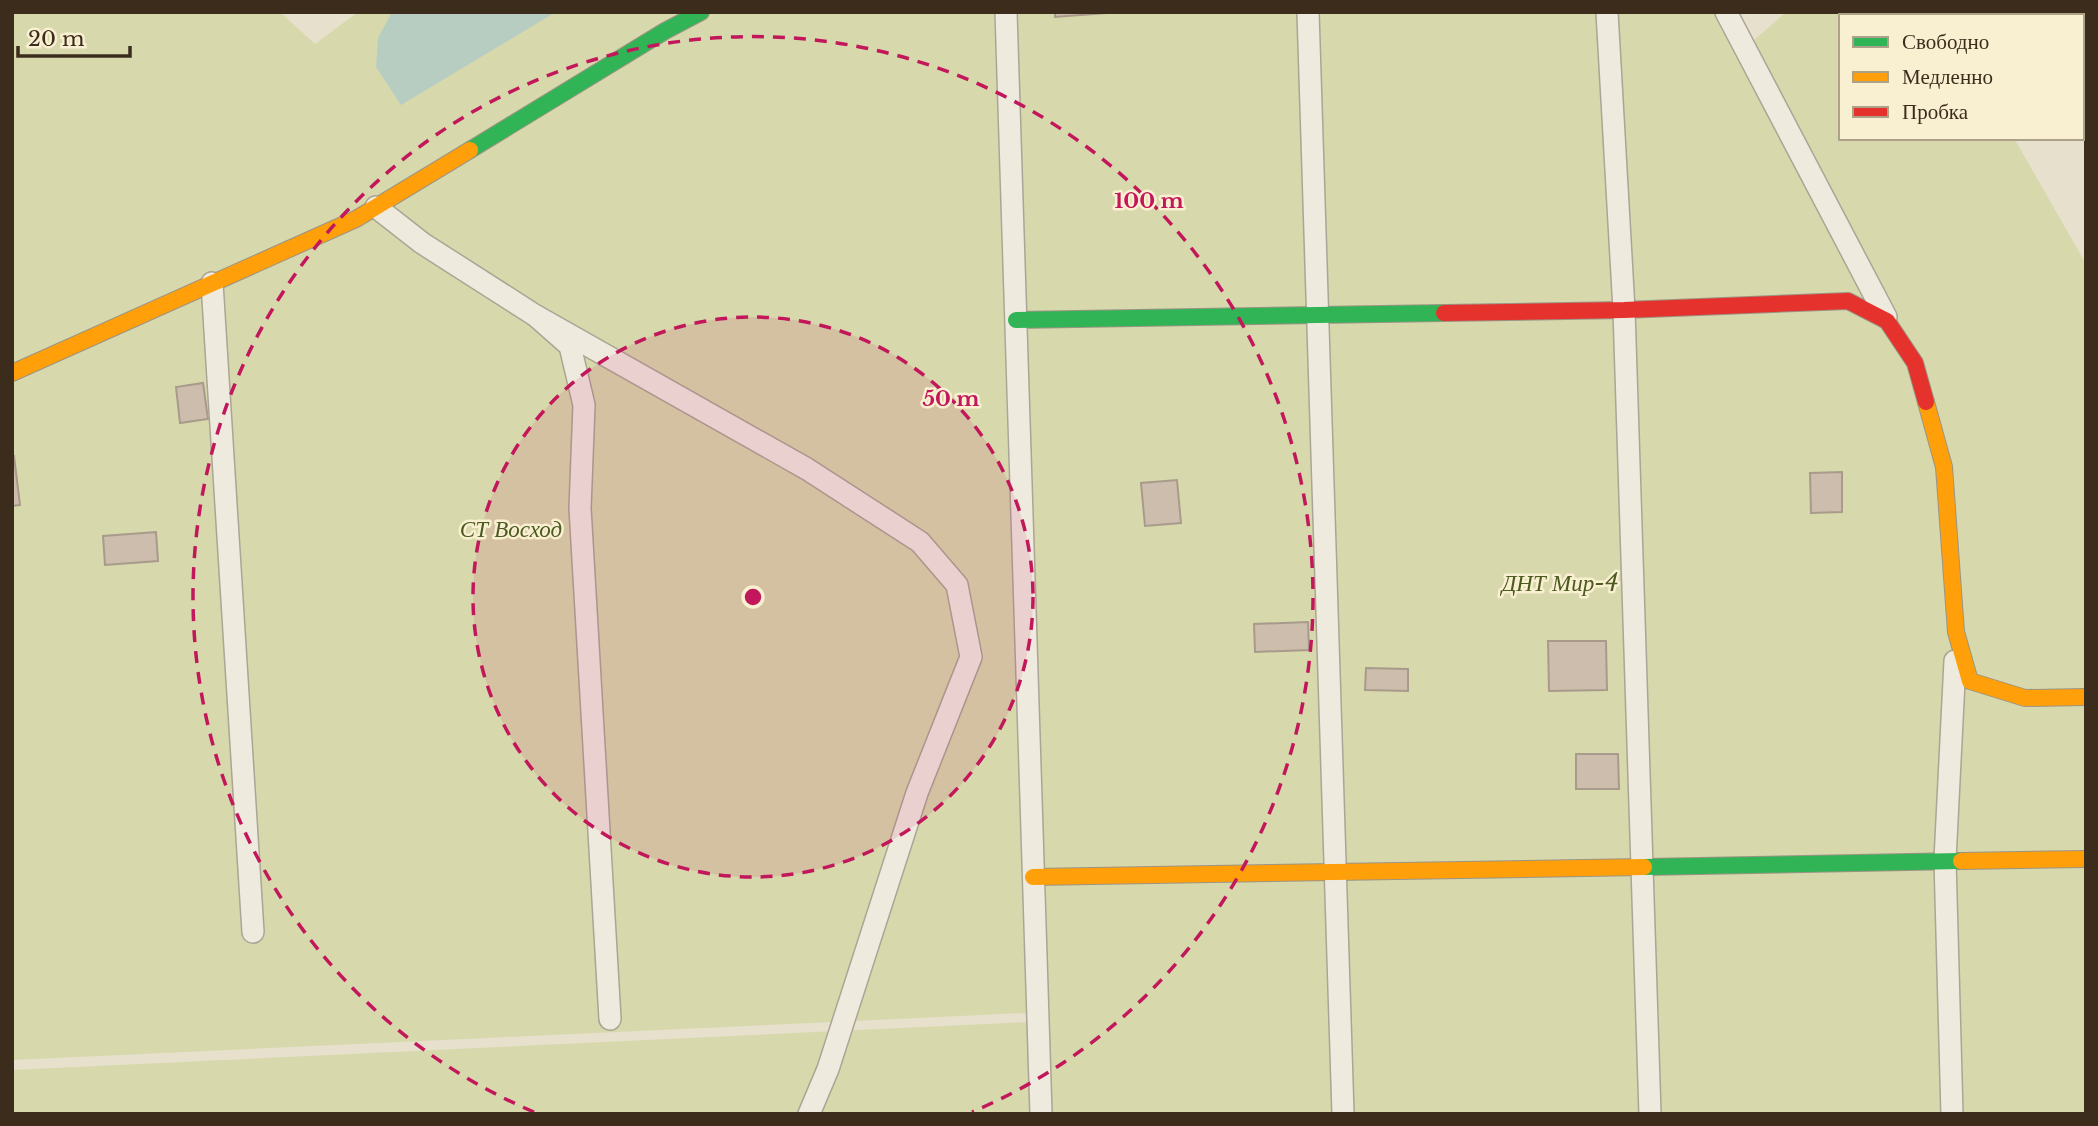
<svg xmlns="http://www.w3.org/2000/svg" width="2098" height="1126" viewBox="0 0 2098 1126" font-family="'Libre Baskerville',serif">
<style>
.green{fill:#d7d9ac}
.water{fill:#b7cdc1}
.building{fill:#ccbdac;stroke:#a89b8b;stroke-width:2}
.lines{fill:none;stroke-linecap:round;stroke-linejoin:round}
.lane-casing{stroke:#aca495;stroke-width:24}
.fast-casing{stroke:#9c9485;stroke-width:18}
.slow-casing{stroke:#9c9485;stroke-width:18}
.jam-casing{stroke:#9c9485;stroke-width:18}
.lane{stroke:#efeade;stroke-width:21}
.fast{stroke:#30b455;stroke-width:16}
.slow{stroke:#ff9f0a;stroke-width:16}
.jam{stroke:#e5322d;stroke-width:16}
.ring{fill:none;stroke:#c2185b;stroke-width:3.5;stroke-dasharray:12 9}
.labels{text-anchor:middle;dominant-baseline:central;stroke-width:5;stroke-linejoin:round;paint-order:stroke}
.park-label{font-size:23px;font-style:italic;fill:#4b5b20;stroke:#f9efd1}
.centre{fill:#c2185b;stroke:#f9efd1;stroke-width:3.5}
.ring-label{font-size:21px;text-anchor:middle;font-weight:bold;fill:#c2185b;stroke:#f9efd1;stroke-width:5;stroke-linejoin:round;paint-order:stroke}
</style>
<rect width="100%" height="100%" fill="#e7e0cc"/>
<g class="green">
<path d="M12,12H280L315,44L358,12H994L1026,1013L12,1060Z"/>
<path d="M1015,12H1714L1737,55L1786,12H1943L1945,16H1841V138H2014L2086,264V1114H1051Z"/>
<path d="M1028,1022L1031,1114H12V1070Z"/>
</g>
<path class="water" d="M392,12H556L401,105L376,67L378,38Z"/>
<g class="building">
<path d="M1055,12H1121L1055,17Z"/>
<path d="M203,383L208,419L180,423L176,387Z"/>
<path d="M12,456H14L20,505L12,506Z"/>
<path d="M1842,472V512L1811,513L1810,473Z"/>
<path d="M1177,480L1181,523L1145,526L1141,483Z"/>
<path d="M156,532L158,561L105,565L103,536Z"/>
<path d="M1308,622L1309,650L1255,652L1254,624Z"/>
<path d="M1548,641H1606L1607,690L1549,691Z"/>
<path d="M1366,668L1408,669V691L1365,690Z"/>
<path d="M1576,754H1618L1619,789H1576Z"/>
</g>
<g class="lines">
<g class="lane-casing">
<g id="lane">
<path d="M1006,12L1041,1114"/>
<path d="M1308,12L1343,1114"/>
<path d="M1607,12L1624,310L1650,1114"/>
<path d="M1726,12L1886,317"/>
<path d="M376,207L422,243L536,316L570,346L584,405L580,508L610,1019"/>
<path d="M212,283L253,932"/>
<path d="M536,316L807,469L920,542L957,585L971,657L917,793L828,1069L809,1114"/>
<path d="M1952,1114L1945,860L1955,661"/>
</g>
</g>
<g class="fast-casing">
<g id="fast">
<path d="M470,150L665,31L701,12"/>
<path d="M1016,320L1444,313"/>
<path d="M1644,867L1961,861"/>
</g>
</g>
<g class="slow-casing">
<g id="slow">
<path d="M12,373L356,219L470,150"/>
<path d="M1926,402L1944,467L1956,632L1970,681L2025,698L2086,697"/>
<path d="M1961,861L2086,859"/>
<path d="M1033,877L1644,867"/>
</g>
</g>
<g class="jam-casing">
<path id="jam" d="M1444,313L1624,310L1848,301L1887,321L1915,363L1926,402"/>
</g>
<use href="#lane" class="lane"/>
<use href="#fast" class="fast"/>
<use href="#slow" class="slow"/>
<use href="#jam" class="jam"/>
</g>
<circle cx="753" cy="597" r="280" fill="#c2185b" fill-opacity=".12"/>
<g class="ring">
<circle cx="753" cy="597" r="280"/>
<path d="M534 1112A560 560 0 1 1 972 1112"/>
</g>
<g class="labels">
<g class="park-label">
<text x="511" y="529">СТ Восход</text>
<text x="1560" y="583">ДНТ Мир-4</text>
</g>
</g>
<circle cx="753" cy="597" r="10" class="centre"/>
<g class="ring-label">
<text x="1149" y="208">100 m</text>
<text x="951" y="406">50 m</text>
</g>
<rect width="2098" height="1126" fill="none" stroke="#3c2c1c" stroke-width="28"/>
<rect x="1839" y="14" width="245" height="126" fill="#f9efd1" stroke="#ada189" stroke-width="2"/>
<rect x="1853" y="37" width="35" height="10" fill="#30b455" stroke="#ada189" stroke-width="2"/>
<text x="1902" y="49" font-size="21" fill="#3c2c1c">Свободно</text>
<rect x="1853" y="72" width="35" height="10" fill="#ff9f0a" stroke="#ada189" stroke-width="2"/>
<text x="1902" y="84" font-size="21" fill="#3c2c1c">Медленно</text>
<rect x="1853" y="107" width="35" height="10" fill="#e5322d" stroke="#ada189" stroke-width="2"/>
<text x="1902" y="119" font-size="21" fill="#3c2c1c">Пробка</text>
<path d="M18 46v10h112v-10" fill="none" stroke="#3c2c1c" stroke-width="3.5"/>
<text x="28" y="46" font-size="21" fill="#3c2c1c" stroke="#f9efd1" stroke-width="5" paint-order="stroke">20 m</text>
</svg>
